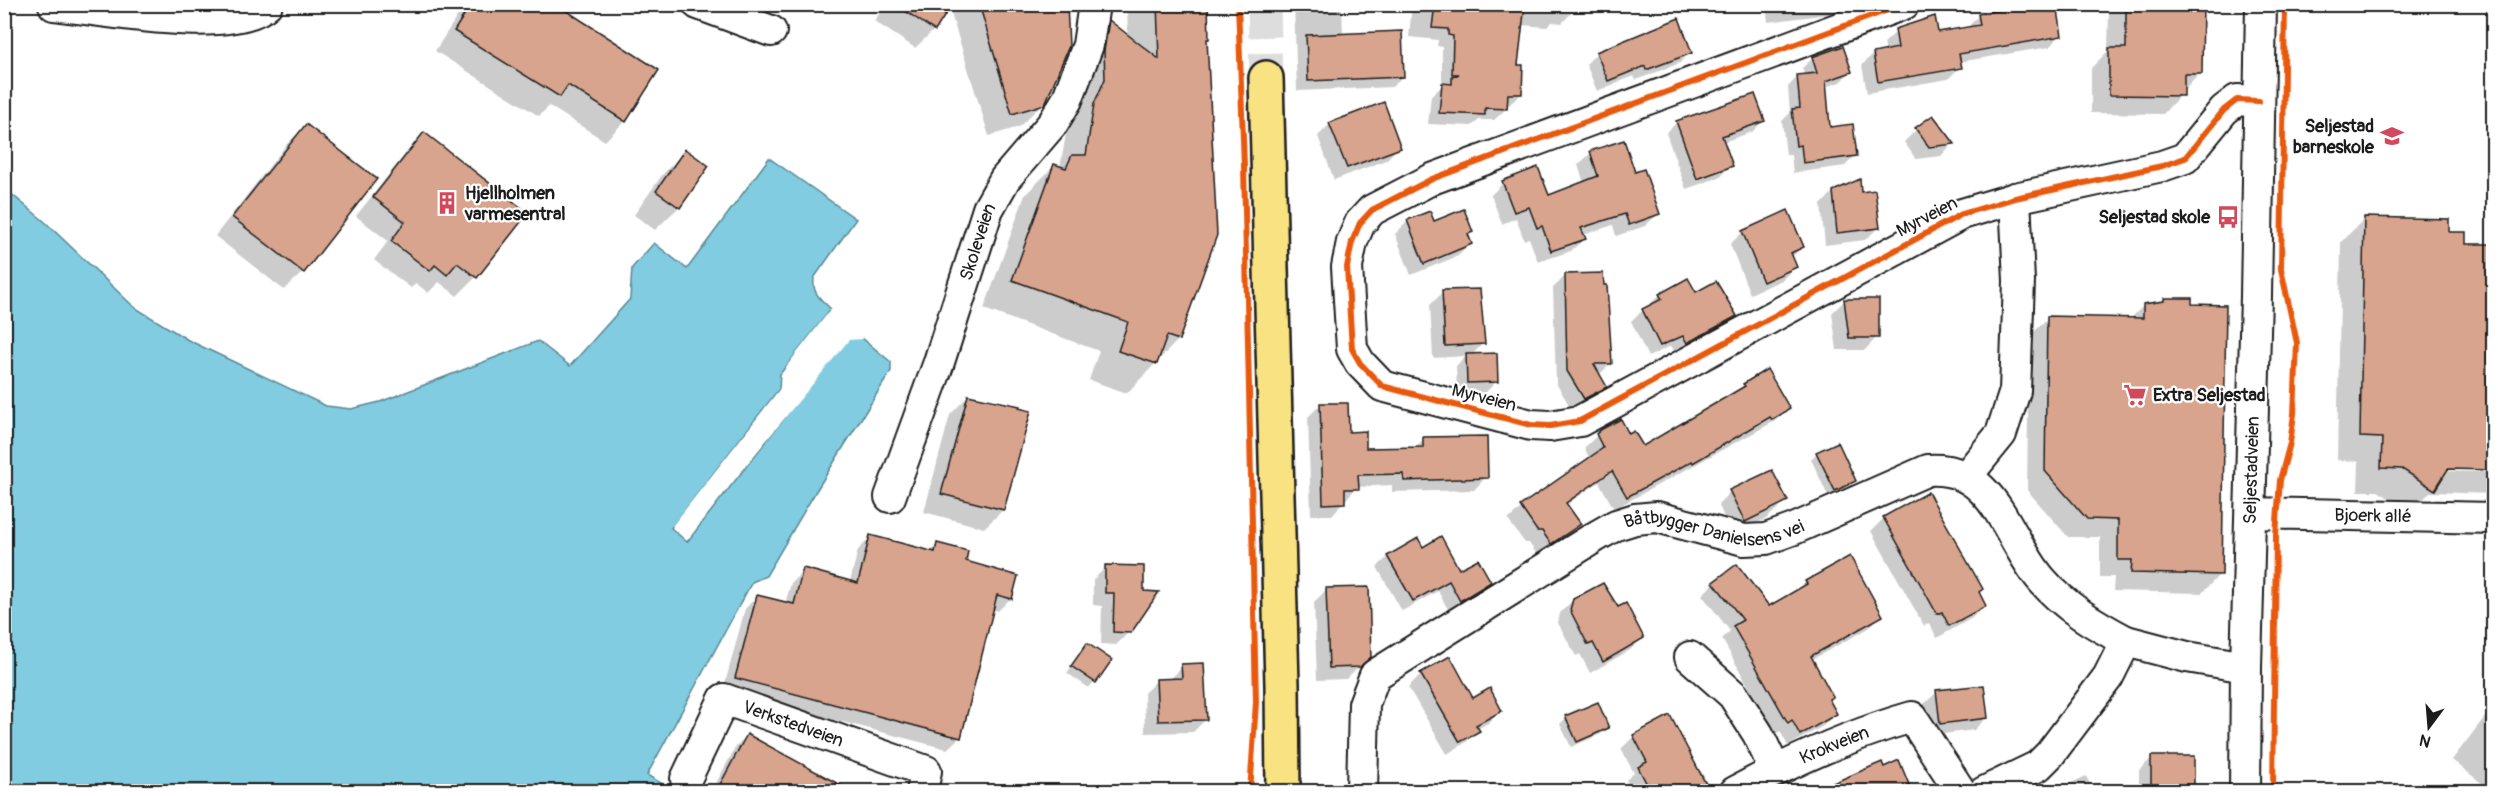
<svg xmlns="http://www.w3.org/2000/svg" width="2498" height="796" viewBox="0 0 2498 796" font-family="Pangolin,sans-serif">
<style>
.water{fill:#81cce1;stroke:#598692;stroke-width:1.5}
.pier{fill:#fff}
.shadow{fill:#0003}
.building{fill:#d8a48d;stroke:#1c1c1c;stroke-width:1.5}
.lines{fill:none;stroke-linecap:round;stroke-linejoin:round}
.highway-tunnel{stroke:#ddd;stroke-width:33;stroke-dasharray:33 16;stroke-linecap:butt}
.minor-casing{stroke:#1c1c1c;stroke-width:34}
.highway-casing{stroke:#1c1c1c;stroke-width:38}
.minor{stroke:#fff;stroke-width:30}
.highway{stroke:#f8e281;stroke-width:33}
.cycleway-casing{stroke:#fff;stroke-width:10}
.cycleway{stroke:#e8590c;stroke-width:6}
.labels{text-anchor:middle;dominant-baseline:central;stroke-width:4.5;stroke-linejoin:round;paint-order:stroke}
.poi-label{font-size:18px;font-weight:bold;fill:#1c1c1c;stroke:#fff;text-anchor:end}
.street-label{font-size:18px;fill:#1c1c1c;stroke:#fff}
</style>
<rect width="100%" height="100%" fill="#fff"/>
<filter id="ink" filterUnits="userSpaceOnUse"><feTurbulence type="fractalNoise" baseFrequency=".0167" numOctaves="2"/><feDisplacementMap in="SourceGraphic" scale="12" xChannelSelector="R" yChannelSelector="G"/><feConvolveMatrix kernelMatrix="1 2 1 2 8 2 1 2 1" color-interpolation-filters="sRGB"/></filter>
<g filter="url(#ink)">
<path class="water" d="M769,158L856,219L814,278C812,293 820,299 831,309L780,374L779,389L671,528L687,542L847,338H862L891,362V371L816,491L766,576L752,582L647,775L668,787L672,791H5L4,188L44,221L134,307L188,340L326,406L351,409L380,402L538,341L570,366L630,299L632,268L654,243L687,269Z"/>
<g class="pier">
<path d="M831,309L833,311L785,372V368Z"/>
<path d="M847,335H859L863,339L849,340L687,537Z"/>
<path d="M783,382L782,391L675,527L683,534L672,526L779,390Z"/>
</g>
<g class="shadow">
<path d="M465,4H552L625,121L605,141L549,106L539,116L435,51Z"/>
<path d="M886,4H943L934,30L915,48L874,21Z"/>
<path d="M948,4H1066L1043,103L1019,127L989,136Z"/>
<path d="M1127,4H1206L1205,41L1178,340L1127,393L1089,380L1099,351L984,309L1025,195L1054,166L1060,168L1066,134L1076,110L1080,51L1109,22L1128,37Z"/>
<path d="M1294,4H1342L1343,36L1403,76L1392,87L1297,91Z"/>
<path d="M1412,4H1575L1574,10L1562,23L1552,22L1547,27L1521,25L1516,67L1521,94L1509,105H1506V109L1494,120H1479L1472,126L1428,124L1431,96L1442,86V47L1437,46L1438,40L1409,37Z"/>
<path d="M1766,4H1870L1852,11L1768,22Z"/>
<path d="M2115,4H2202L2200,73L2163,114L2091,113V68L2108,51L2109,11Z"/>
<path d="M1979,15L2061,35L2049,47L1959,62L1960,67L1948,79L1867,93L1862,65L1873,54L1886,52L1884,43L1896,32L1937,34L1967,28Z"/>
<path d="M1690,52L1680,63L1636,80L1634,76L1597,91L1586,64L1597,53Z"/>
<path d="M1813,58L1850,72L1840,82L1825,87L1828,129L1855,156L1845,166L1793,173L1791,155H1786L1782,121L1790,113L1788,87L1798,76H1805L1802,68Z"/>
<path d="M1763,121L1752,132L1723,142L1731,165L1720,177L1686,189L1666,133L1677,122Z"/>
<path d="M1330,124L1399,147L1386,160L1334,180L1318,136Z"/>
<path d="M306,126L303,272L284,290L215,236L287,144Z"/>
<path d="M1916,130L1953,143L1941,156L1916,159L1904,142Z"/>
<path d="M424,134L526,214L476,277L457,296L439,282L428,293L416,283L411,288L374,260L388,241L356,216L406,153Z"/>
<path d="M685,151L679,207L655,230L634,215L662,175Z"/>
<path d="M1591,153L1634,174L1658,214L1645,226L1616,236L1613,225L1583,235L1584,239L1571,251L1538,262L1529,238L1524,240L1516,218L1502,224L1491,195L1503,183L1548,197L1584,183L1578,165Z"/>
<path d="M1833,192L1860,193L1878,228L1865,240L1825,245L1821,205Z"/>
<path d="M2364,219L2447,233L2464,245L2494,246V469L2441,468V471L2494,472V494L2430,492L2411,512L2378,491H2358L2359,461L2337,460L2341,242Z"/>
<path d="M1408,221L1433,223L1471,232L1467,235L1470,244L1458,256L1411,275L1395,234Z"/>
<path d="M1743,232L1802,247L1791,258L1795,267L1782,280L1750,294L1730,244Z"/>
<path d="M1565,276L1611,363L1599,375L1605,386L1593,398L1572,410L1556,383L1553,288Z"/>
<path d="M1443,292L1483,343L1472,355L1496,382L1485,393L1457,394L1456,366L1466,356L1433,358L1430,305Z"/>
<path d="M1696,294L1735,316L1724,327L1676,353L1671,346L1648,357L1631,321L1660,295Z"/>
<path d="M2165,299L2220,574L2202,593L2113,591L2114,577H2100V537H2068L2027,490L2029,337L2048,318L2130,319L2144,305L2162,302Z"/>
<path d="M1845,300L1877,337L1865,350H1837L1832,313Z"/>
<path d="M1744,385L1788,408L1775,421L1614,509L1599,482L1566,505L1579,524L1567,536L1538,556L1529,543H1525L1508,520L1521,508L1590,459L1584,448L1603,430L1628,436L1642,448L1738,392Z"/>
<path d="M968,396L1018,407L1003,510L984,528L924,512L950,415Z"/>
<path d="M1320,405L1365,449H1413L1424,439L1486,477L1474,490L1392,492V485L1357,487L1332,515H1311L1308,417Z"/>
<path d="M1817,453L1855,480L1849,486L1828,496L1811,459Z"/>
<path d="M1730,492L1786,501L1766,519L1732,534L1718,504Z"/>
<path d="M1884,518L1977,592L1985,605L1972,618L1937,638L1929,623L1924,626L1871,531Z"/>
<path d="M871,537L930,552L938,544L1011,598L998,611L992,609L960,737L947,749L723,691L745,609L757,596L785,604L791,583L804,570L850,582L858,550Z"/>
<path d="M1422,549L1459,571L1489,582L1478,593L1449,611L1438,591L1402,611L1377,567L1388,557Z"/>
<path d="M1106,567L1129,632L1116,645L1101,644L1102,606L1093,605V580Z"/>
<path d="M1806,582L1881,615L1869,628L1811,660L1831,697L1828,700L1835,714L1823,726L1788,746L1780,731L1775,734L1722,639L1730,631L1702,595L1714,583L1769,607L1796,592Z"/>
<path d="M1327,589L1369,657L1346,679L1317,680L1314,602Z"/>
<path d="M1573,600L1617,609L1642,638L1630,650L1590,673L1580,654L1576,656L1558,623L1560,613Z"/>
<path d="M1082,651L1110,660L1089,688L1067,673Z"/>
<path d="M1182,666L1206,719L1193,732L1145,733L1144,693L1157,680H1170Z"/>
<path d="M1421,674L1472,700L1500,710L1488,723L1477,729L1478,731L1465,743L1447,754L1408,687Z"/>
<path d="M1937,692L1986,718L1974,730L1928,736L1924,704Z"/>
<path d="M2494,705V792H2493L2452,760Z"/>
<path d="M1669,717L1698,772L1701,771L1710,789L1708,792H1632L1626,780L1634,773L1621,749L1634,736Z"/>
<path d="M1566,718L1607,728L1601,734L1571,747L1560,724Z"/>
<path d="M747,736L717,792L713,789L735,748Z"/>
<path d="M2152,758L2192,792H2139V770Z"/>
<path d="M2086,776L2094,792H2059L2065,786Z"/>
<path d="M1493,782L1498,792H1475Z"/>
</g>
<g class="building">
<path d="M471,4H556L659,70L626,122L568,85L560,97L454,31Z"/>
<path d="M895,4H952L935,31Z"/>
<path d="M979,4H1067L1069,46L1045,104L1012,114Z"/>
<path d="M1157,4H1208L1209,39H1207L1217,235L1179,340L1167,336L1157,364L1118,351L1128,322L1012,280L1054,164L1066,168L1072,155H1086L1094,104L1105,79L1104,51L1109,20L1159,59Z"/>
<path d="M1435,4H1525L1518,65H1523L1522,94H1508L1507,109L1485,108V115L1439,113L1442,83L1452,84V77L1459,74H1452L1453,36L1448,35V29L1432,28Z"/>
<path d="M2035,4H2057L2062,36L1959,54L1962,68L1878,82L1873,53L1898,48L1895,29L1935,16L1938,32L1980,25L1978,14Z"/>
<path d="M2126,4H2203L2202,74H2184V96L2109,95V48H2126Z"/>
<path d="M1679,18L1692,53L1646,70L1645,66L1608,81L1596,52Z"/>
<path d="M1402,31L1404,77L1308,81L1306,35Z"/>
<path d="M1843,46L1852,72L1826,81L1830,127L1853,124L1857,156L1803,163L1801,145L1796,146L1792,109L1800,108L1797,75L1817,73L1812,57Z"/>
<path d="M1755,94L1765,121L1722,136L1733,166L1697,179L1676,121Z"/>
<path d="M1384,102L1401,148L1347,168L1329,123Z"/>
<path d="M1933,115L1955,144L1929,147L1915,128Z"/>
<path d="M306,124L377,179L304,273L232,217Z"/>
<path d="M424,132L528,213L477,278L457,263L447,275L435,265L430,271L391,241L405,222L373,197Z"/>
<path d="M1624,140L1635,172L1644,169L1660,214L1629,225L1625,214L1581,228L1586,239L1551,251L1542,226L1537,228L1529,207L1514,212L1502,181L1538,167L1549,195L1598,176L1590,151Z"/>
<path d="M685,149L709,166L680,208L656,191Z"/>
<path d="M1860,179L1861,192L1875,190L1880,228L1837,233L1833,191Z"/>
<path d="M1464,209L1473,232L1468,234L1472,244L1424,264L1407,220L1430,211L1434,221Z"/>
<path d="M1788,210L1804,247L1791,253L1797,267L1763,282L1742,231Z"/>
<path d="M2364,217L2449,219V232H2466V244H2493V470L2448,469L2435,490L2402,469L2381,468L2382,438L2360,437Z"/>
<path d="M1603,273L1604,285H1607L1612,364H1594L1607,387L1584,399L1567,371L1565,274Z"/>
<path d="M1688,278L1696,292L1716,281L1737,316L1687,343L1683,336L1660,346L1642,309L1662,299L1659,294Z"/>
<path d="M1480,289L1485,344L1445,346L1442,290Z"/>
<path d="M2164,298H2192V304L2226,305L2222,575L2131,573L2132,560H2118V520L2087,519L2045,471L2047,316L2143,318V304L2164,301Z"/>
<path d="M1844,299H1879V338H1849Z"/>
<path d="M1497,353L1498,382L1467,383L1466,354Z"/>
<path d="M1767,369L1790,409L1772,420L1770,417L1693,463L1692,461L1627,497L1612,471L1566,503L1581,524L1551,544L1542,531H1537L1520,506L1603,448L1596,434L1602,429L1621,419L1629,434L1634,431L1643,446L1745,386L1743,384Z"/>
<path d="M968,395L1020,406L1019,408L1031,411L1004,510L941,494Z"/>
<path d="M1320,403H1348L1349,432L1366,431V448L1423,447V437L1487,436L1488,478L1404,481L1403,474L1358,475L1359,489H1345V503L1323,504Z"/>
<path d="M1838,442L1856,481L1835,491L1816,452Z"/>
<path d="M1772,470L1788,501L1745,522L1729,490Z"/>
<path d="M1928,492L1983,589L1979,592L1986,606L1949,626L1942,612L1937,614L1883,517Z"/>
<path d="M870,535L935,552L937,543L968,551L966,561L1018,576L1012,599L997,595L961,738L735,678L757,595L794,604L803,568L858,583Z"/>
<path d="M1441,536L1459,569L1478,559L1491,582L1460,601L1449,581L1413,601L1387,556L1418,538L1423,547Z"/>
<path d="M1850,556L1883,616L1811,656L1833,697L1829,699L1837,714L1800,735L1792,720L1788,723L1733,626L1743,620L1713,582L1737,564L1769,606L1807,584L1805,581Z"/>
<path d="M1105,565L1144,566V591L1159,592L1131,633L1113,632L1114,593H1105Z"/>
<path d="M1603,583L1618,607L1626,603L1644,638L1603,662L1593,643L1588,645L1570,610L1573,599Z"/>
<path d="M1369,587L1371,657L1360,667L1329,668L1326,588Z"/>
<path d="M1087,643L1112,660L1096,683L1071,666Z"/>
<path d="M1450,656L1473,698L1490,688L1502,711L1476,725L1480,731L1460,742L1420,673Z"/>
<path d="M1204,663L1207,720L1158,721L1156,679L1182,678L1181,664Z"/>
<path d="M1984,685L1988,718L1940,724L1936,690Z"/>
<path d="M1598,702L1609,728L1577,742L1565,716Z"/>
<path d="M1670,715L1710,792H1651L1638,767L1647,762L1633,735Z"/>
<path d="M747,734L853,792H716Z"/>
<rect x="2151" y="756" width="43" height="36"/>
<path d="M1899,760L1912,792H1812L1882,762L1884,767Z"/>
</g>
<g class="lines">
<path class="highway-tunnel" d="M1264,4L1266,78"/>
<g class="minor-casing">
<g id="minor">
<path d="M698,4L771,31"/>
<path d="M1904,4L1432,179L1372,210L1360,223L1352,242L1347,267L1352,349L1360,363L1382,386L1531,425L1550,426L1580,421L1962,214L2015,198L2162,166L2185,158L2224,110L2237,100L2259,101"/>
<path d="M54,5C101,10 234,36 267,4"/>
<path d="M1966,477L2001,434L2015,391L2019,281L2015,198"/>
<path id="s1" d="M890,497L938,365L988,209L1005,179L1053,123L1067,100L1088,45L1094,4"/>
<path id="s2" d="M2251,513L2494,518"/>
<path d="M1690,657L1733,695L1758,734L1775,770"/>
<path id="s3" d="M686,779L724,699L926,771L922,792"/>
<path id="s4" d="M1362,792L1364,704L1375,675L1595,537L1616,525L1635,519L1657,517L1744,540L1766,539L1794,529L1928,470C1995,465 2006,538 2041,579C2065,607 2094,624 2126,641"/>
<path id="s5" d="M1735,792C1792,761 1849,735 1912,717L1961,792"/>
<path d="M1984,792L2038,766L2050,754L2108,677L2126,641L2187,657L2246,667"/>
<path id="s6" d="M2245,792L2246,667L2256,296L2261,4"/>
</g>
</g>
<g class="highway-casing">
<path id="highway" d="M1266,78L1282,685L1283,792"/>
</g>
<use href="#minor" class="minor"/>
<use href="#highway" class="highway"/>
<g class="cycleway-casing">
<g id="cycleway">
<path d="M1238,4L1244,166L1256,702L1250,792"/>
<path d="M1904,4L1432,179L1372,210L1360,223L1352,242L1347,267L1352,349L1360,363L1382,386L1531,425L1550,426L1580,421L1962,214L2015,198L2162,166L2185,158L2224,110L2237,100L2259,101"/>
<path d="M2273,792L2276,535L2280,480L2290,443L2294,414L2297,343L2281,269L2285,4"/>
</g>
</g>
<use href="#cycleway" class="cycleway"/>
</g>
</g>
<defs>
<g id="school-bare" transform="scale(1.8)"><path d="M0-5L7-2L0 1L-7-2ZM-4 1L0 2.5L4 1V4Q0 6-4 4Z" fill="#d1495b" stroke="#fff" stroke-width="2.5" paint-order="stroke"/></g>
<g id="building-bare" transform="scale(1.8)"><path d="M-4-6H4V6H1V3H-1V6H-4ZM-2.5-4.3h1.7v1.8h-1.7ZM.8-4.3h1.7v1.8H.8ZM-2.5-1h1.7V.8h-1.7ZM.8-1h1.7V.8H.8Z" fill="#d1495b" stroke="#fff" stroke-width="2.5" paint-order="stroke"/></g>
<g id="bus-bare" transform="scale(1.8)"><path d="M-5-6H5V4H4V6H2V4H-2V6H-4V4H-5ZM-3.5-4V0h7V-4ZM-3.5 1.2v1.5H-2V1.2ZM2 1.2v1.5H3.5V1.2Z" fill="#d1495b" stroke="#fff" stroke-width="2.5" paint-order="stroke"/></g>
<g id="supermarket-bare" transform="scale(1.8)"><path d="M-6-5.5h2.5l.6 2H6L4.5 2H-2.5L-4.4-4H-6ZM-1.5 3.2a1.3 1.3 0 1 0 .1 0ZM3 3.2a1.3 1.3 0 1 0 .1 0Z" fill="#d1495b" stroke="#fff" stroke-width="2.5" paint-order="stroke"/></g>
</defs>
<g fill-rule="evenodd">
<use href="#school-bare" x="2392" y="136"/>
<use href="#building-bare" x="447" y="203"/>
<use href="#bus-bare" x="2228" y="217"/>
<use href="#supermarket-bare" x="2135" y="395"/>
</g>
<g class="labels">
<g class="poi-label">
<text x="2374" y="126">Seljestad<tspan x="2374" dy="21">barneskole</tspan></text>
<text x="465" y="193" text-anchor="start">Hjellholmen<tspan x="465" dy="21">varmesentral</tspan></text>
<text x="2210" y="217">Seljestad skole</text>
<text x="2153" y="395" text-anchor="start">Extra Seljestad</text>
</g>
<g class="street-label">
<text transform="translate(1927 217) rotate(-28)">Myrveien</text>
<text stroke="none"><textPath href="#s1" startOffset="270">Skoleveien</textPath></text>
<text transform="translate(1484 398) rotate(14)">Myrveien</text>
<text stroke="none"><textPath href="#s6" startOffset="322">Seljestadveien</textPath></text>
<text stroke="none"><textPath href="#s2" startOffset="122">Bjoerk allé</textPath></text>
<text stroke="none"><textPath href="#s4" startOffset="504">Båtbygger Danielsens vei</textPath></text>
<text stroke="none"><textPath href="#s3" startOffset="162">Verkstedveien</textPath></text>
<text stroke="none"><textPath href="#s5" startOffset="110">Krokveien</textPath></text>
</g>
</g>
<rect width="2498" height="796" fill="none" stroke="#fff" stroke-width="24"/>
<rect x="12" y="12" width="2474" height="772" fill="none" stroke="#1c1c1c" stroke-width="2" filter="url(#ink)"/>
<g transform="translate(2429 727) rotate(196)" stroke="#ffffff" stroke-width="4.5" paint-order="stroke">
<path d="M0-4.5L10 22L0 15L-10 22Z" fill="#1c1c1c"/>
<text y="-9" font-size="16" font-weight="bold" text-anchor="middle" fill="#1c1c1c">N</text>
</g>
</svg>
